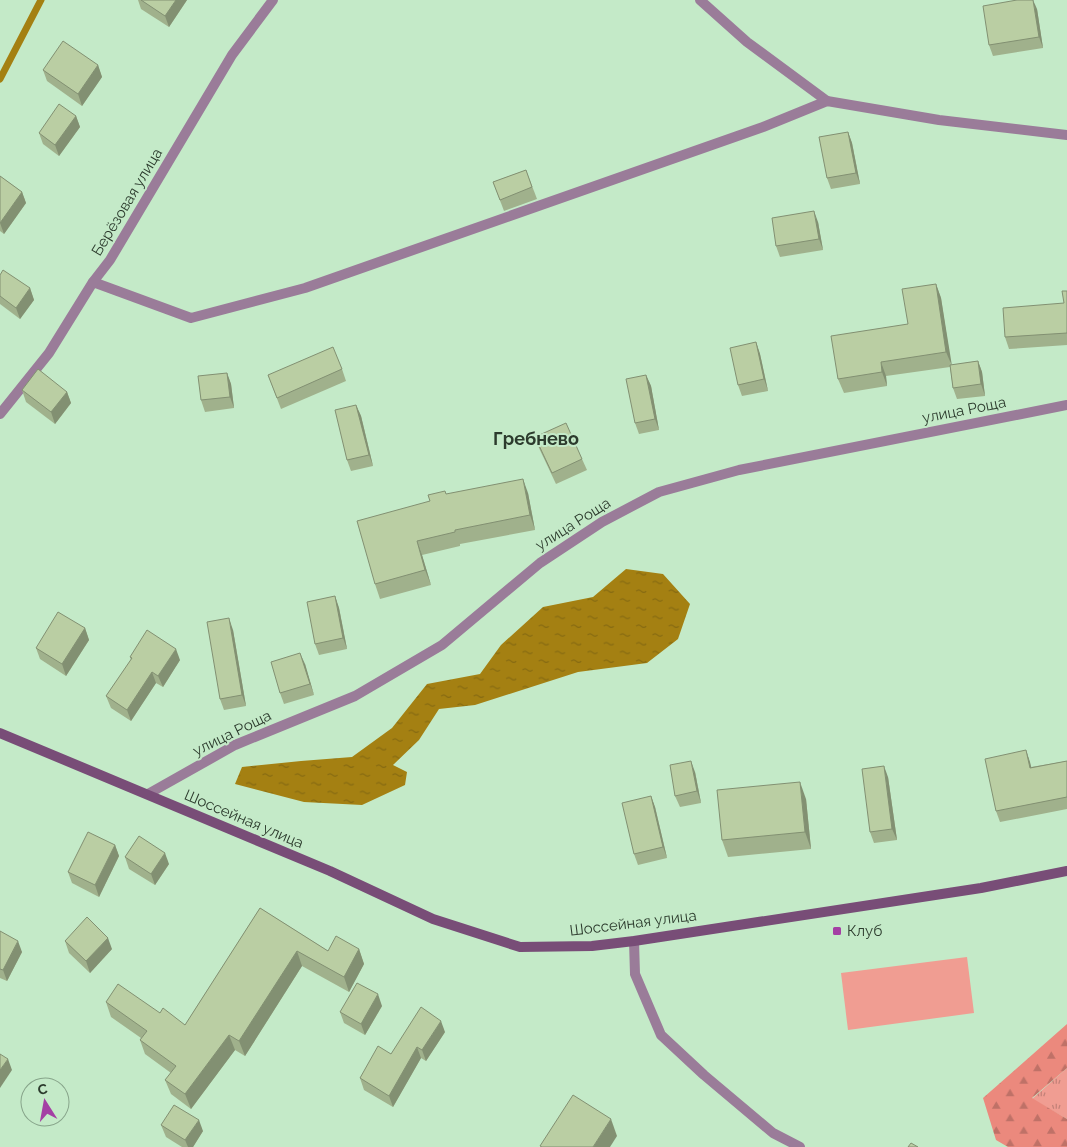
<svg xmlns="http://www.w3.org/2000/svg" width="1067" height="1147" viewBox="0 0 1067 1147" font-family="Raleway,sans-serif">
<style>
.grass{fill:url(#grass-tufts)}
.forest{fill:url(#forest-firs)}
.garden{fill:#f09d92}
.water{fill:url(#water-ripples)}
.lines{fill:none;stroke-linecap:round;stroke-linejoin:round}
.stream{stroke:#a48012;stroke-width:7}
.lane{stroke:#9a7c99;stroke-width:10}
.street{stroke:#9a7c99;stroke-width:10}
.secondary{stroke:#784d77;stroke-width:10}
.wall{fill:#a0b18c}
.shaded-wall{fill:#829072}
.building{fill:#bacea3;stroke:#829072}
.poi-dot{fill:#a43fa4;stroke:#c4eac8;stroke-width:2}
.labels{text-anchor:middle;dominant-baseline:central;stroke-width:4;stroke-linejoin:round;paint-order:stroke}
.street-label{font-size:15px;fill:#2c3b2d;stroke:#c4eac8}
.poi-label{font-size:15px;fill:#2c3b2d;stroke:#c4eac8;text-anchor:start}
.quarter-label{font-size:18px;font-weight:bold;fill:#2c3b2d;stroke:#c4eac8}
</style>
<defs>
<pattern id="grass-tufts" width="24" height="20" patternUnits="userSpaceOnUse" patternTransform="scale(1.25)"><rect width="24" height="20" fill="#f09d92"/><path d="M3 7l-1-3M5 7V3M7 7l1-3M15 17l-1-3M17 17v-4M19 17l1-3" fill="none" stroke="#c38178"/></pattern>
<pattern id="forest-firs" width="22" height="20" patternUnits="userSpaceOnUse" patternTransform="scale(1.25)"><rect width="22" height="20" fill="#eb897d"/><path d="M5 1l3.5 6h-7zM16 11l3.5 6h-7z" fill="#bf7167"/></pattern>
<pattern id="water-ripples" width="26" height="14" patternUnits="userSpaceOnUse" patternTransform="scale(1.25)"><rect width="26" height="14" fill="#a48012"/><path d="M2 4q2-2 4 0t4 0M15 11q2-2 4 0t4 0" fill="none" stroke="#866a11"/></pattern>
</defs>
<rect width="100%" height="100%" fill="#c4eac8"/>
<path class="grass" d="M1067,1068V1119L1032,1099Z"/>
<path class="forest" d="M1067,1024V1068L1032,1098L1067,1119V1147H1008L996,1140L983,1098Z"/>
<path class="garden" d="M967,957L974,1013L848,1030L841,973Z"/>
<path class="water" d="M626,569L663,574L690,604L678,639L647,663L578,672L475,705L439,709L419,740L393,765L407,772L405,785L362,805L304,802L235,784L242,767L301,761L352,757L392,728L427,684L480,674L501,645L543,607L593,597Z"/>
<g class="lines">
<path class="stream" d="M0,79L41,0"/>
<path class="lane" d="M634,941L635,974L661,1035L704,1075L773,1133L800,1147"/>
<g class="street">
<path d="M700,0L747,42L827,101"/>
<path d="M93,282L191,318L305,288L763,127L827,101L939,120L1067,135"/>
<path d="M0,414L49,353L93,282L110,260L232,55L273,0"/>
<path d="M148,794L235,745L355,696L442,645L540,563L602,522L659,492L739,470L1067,405"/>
</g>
<path class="secondary" d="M0,733L330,871L433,919L520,947L592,946L634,941L981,888L1067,871"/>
</g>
<g class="wall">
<path d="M138,0H187L169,27L141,9Z"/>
<path d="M1037,9L1043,48L993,56L989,45Z"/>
<path d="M98,65L102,77L82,106L47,81L43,70Z"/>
<path d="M76,116L80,127L59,156L43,144L39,133Z"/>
<path d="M848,132L852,143L860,184L831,189L827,178Z"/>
<path d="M526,170L537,199L504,211L493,182Z"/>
<path d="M0,176L22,192L26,203L4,234L0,231Z"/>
<path d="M818,222L823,250L780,257L776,246Z"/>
<path d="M0,275L30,288L34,300L20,319L0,304Z"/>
<path d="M936,284L941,298L951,365L978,361L982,372L985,396L957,399L953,388L950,367L886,376L887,386L844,393L838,379L908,324Z"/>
<path d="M1067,291V345L1009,349L1005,337L1064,303Z"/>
<path d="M756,342L760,354L768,391L742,396L738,385Z"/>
<path d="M342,369L346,381L281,409L268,375Z"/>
<path d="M227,373L231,384L234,408L205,412L201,400Z"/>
<path d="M646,375L651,386L659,430L639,434L635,423Z"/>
<path d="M22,390L67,392L71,403L55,424L26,402Z"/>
<path d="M356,405L361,416L373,466L351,471L347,460Z"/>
<path d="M535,437L582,459L587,470L556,484L539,448Z"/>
<path d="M528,493L535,530L460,544V546L422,555L431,585L380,599L375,584L430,501L446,494Z"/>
<path d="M335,596L339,608L347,649L319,655L315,644Z"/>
<path d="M85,628L89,640L66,676L40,659L36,648Z"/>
<path d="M233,630L246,706L224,710L220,699Z"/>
<path d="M130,657L180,660L163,687L156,683L131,721L111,708L106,696L131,660Z"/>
<path d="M305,664L314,695L284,704L280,693Z"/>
<path d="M1026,750L1031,767L1067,761V809L1000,822L996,811Z"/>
<path d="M695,772L701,803L680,807L675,796Z"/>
<path d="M888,777L897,840L874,843L870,832Z"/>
<path d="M651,796L655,807L667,858L638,865L634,854Z"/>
<path d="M806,799L811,849L728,857L722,840Z"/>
<path d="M115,845L119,856L99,897L72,883L68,872Z"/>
<path d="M125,857L169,864L155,885L129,869Z"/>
<path d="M260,908L328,951L359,949L364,964L349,992L302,966L245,1056L235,1050L191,1109L171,1094L165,1080L171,1073L145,1054L140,1040L141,1038L111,1017L106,1002L160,1013L185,1025Z"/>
<path d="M0,931L22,952L7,981L0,978Z"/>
<path d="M65,941L112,949L90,973L69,953Z"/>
<path d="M382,1006L365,1035L344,1023L340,1012Z"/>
<path d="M445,1032L426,1061L421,1058L393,1107L364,1090L360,1078L391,1054Z"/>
<path d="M161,1125L203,1131L193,1147H182L166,1137Z"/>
</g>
<g class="shaded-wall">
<path d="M176,0H187L169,27L165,16Z"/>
<path d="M1033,0L1037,9L1043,48L1039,37Z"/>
<path d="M98,65L102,77L82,106L78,94Z"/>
<path d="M76,116L80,127L59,156L55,145Z"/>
<path d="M848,132L852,143L860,184L856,173Z"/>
<path d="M22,192L26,203L4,234L0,223Z"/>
<path d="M814,211L818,222L823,250L819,239Z"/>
<path d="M936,284L941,298L952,366L946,352Z"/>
<path d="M30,288L34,300L20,319L16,308Z"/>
<path d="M756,342L760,354L768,391L764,379Z"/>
<path d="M978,361L982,372L985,396L981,384Z"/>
<path d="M881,362L886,376L887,386L882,372Z"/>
<path d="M227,373L231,384L234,408L230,397Z"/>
<path d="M646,375L651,386L659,430L655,419Z"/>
<path d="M67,392L71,403L55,424L51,412Z"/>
<path d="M356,405L361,416L373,466L369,455Z"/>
<path d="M523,479L528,493L535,530L530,515Z"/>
<path d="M417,541L422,555L431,585L425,570Z"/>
<path d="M335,596L339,608L347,649L343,638Z"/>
<path d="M229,618L233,630L246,706L242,695Z"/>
<path d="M85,628L89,640L66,676L62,664Z"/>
<path d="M176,649L180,660L163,687L158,676Z"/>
<path d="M300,653L305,664L314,695L310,684Z"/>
<path d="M152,672L156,683L131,721L127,710Z"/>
<path d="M1026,750L1030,762L1034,779L1030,768Z"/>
<path d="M691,761L695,772L701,803L697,791Z"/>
<path d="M884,766L888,777L897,840L892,829Z"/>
<path d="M800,782L806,799L811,849L805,832Z"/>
<path d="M651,796L655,807L667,858L663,847Z"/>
<path d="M115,845L119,856L99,897L95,885Z"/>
<path d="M165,853L169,864L155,885L151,874Z"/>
<path d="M108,938L112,949L90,973L86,961Z"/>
<path d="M18,941L22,952L7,981L3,970Z"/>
<path d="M359,949L364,964L349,992L344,977Z"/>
<path d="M297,951L302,966L245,1056L239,1041Z"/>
<path d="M378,994L382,1006L365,1035L361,1024Z"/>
<path d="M441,1021L445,1032L426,1061L422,1050Z"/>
<path d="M229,1035L235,1050L191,1109L185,1094Z"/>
<path d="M417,1047L421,1058L393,1107L389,1096Z"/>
<path d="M8,1059L12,1070L0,1088V1070Z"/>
<path d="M611,1119L617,1136L610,1147H593Z"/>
<path d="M199,1120L203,1131L193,1147H188L185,1140Z"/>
</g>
<g class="building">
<path d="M141,0H176L165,16Z"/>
<path d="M1017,0H1033L1039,37L989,45L983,6Z"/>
<path d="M63,41L98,65L78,94L43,70Z"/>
<path d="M59,104L76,116L55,145L39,133Z"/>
<path d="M848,132L856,173L827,178L819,137Z"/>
<path d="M526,170L532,187L500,200L493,182Z"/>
<path d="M0,176L22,192L0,223Z"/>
<path d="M814,211L819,239L776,246L772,218Z"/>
<path d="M3,270L30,288L16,308L0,296V275Z"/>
<path d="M936,284L946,352L881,362L882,372L838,379L831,336L908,324L902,289Z"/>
<path d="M1062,291H1067V333L1005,337L1003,308L1064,303Z"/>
<path d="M756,342L764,379L738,385L730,348Z"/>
<path d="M333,347L342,369L277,398L268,375Z"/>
<path d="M978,361L981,384L953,388L950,365Z"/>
<path d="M38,369L67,392L51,412L22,390Z"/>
<path d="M227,373L230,397L201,400L198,376Z"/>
<path d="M646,375L655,419L635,423L626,379Z"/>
<path d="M356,405L369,455L347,460L335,410Z"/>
<path d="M566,423L582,459L552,473L535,437Z"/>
<path d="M523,479L530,515L455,530V532L417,541L425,570L375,584L357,521L430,501L428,495L445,491L446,494Z"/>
<path d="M335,596L343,638L315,644L307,602Z"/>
<path d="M58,612L85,628L62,664L36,648Z"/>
<path d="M229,618L242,695L220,699L207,622Z"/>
<path d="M147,630L176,649L158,676L152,672L127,710L106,696L132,658L130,657Z"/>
<path d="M300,653L310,684L280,693L271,662Z"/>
<path d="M1026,750L1030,768L1067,761V797L996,811L985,759Z"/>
<path d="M691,761L697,791L675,796L670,765Z"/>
<path d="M884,766L892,829L870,832L862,769Z"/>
<path d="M800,782L805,832L722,840L717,790Z"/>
<path d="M651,796L663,847L634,854L622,803Z"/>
<path d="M88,832L115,845L95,885L68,872Z"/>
<path d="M139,836L165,853L151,874L125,857Z"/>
<path d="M260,908L328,951L336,936L359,949L344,977L297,951L239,1041L229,1035L185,1094L165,1080L176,1066L140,1040L147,1031L106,1002L118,984L160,1013L163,1008L185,1025Z"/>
<path d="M87,917L108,938L86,961L65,941Z"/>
<path d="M0,931L18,941L3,970L0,969Z"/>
<path d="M357,983L378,994L361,1024L340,1012Z"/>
<path d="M421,1007L441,1021L422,1050L417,1047L389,1096L360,1078L378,1046L391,1054Z"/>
<path d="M0,1054L8,1059L0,1070Z"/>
<path d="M573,1095L611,1119L593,1147H542L540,1146Z"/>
<path d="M174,1105L199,1120L185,1140L161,1125Z"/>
<path d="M911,1143L918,1147H908Z"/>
</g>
<rect class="poi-dot" x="832" y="926" width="10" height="10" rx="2.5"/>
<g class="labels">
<g class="street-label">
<text transform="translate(127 202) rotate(-59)">Берёзовая улица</text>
<text transform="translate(964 410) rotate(-11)">улица Роща</text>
<text transform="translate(573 524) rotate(-32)">улица Роща</text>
<text transform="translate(232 733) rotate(-26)">улица Роща</text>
<text transform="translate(244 819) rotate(23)">Шоссейная улица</text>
<text transform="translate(633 923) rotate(-7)">Шоссейная улица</text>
</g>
<g class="poi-label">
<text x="847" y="931">Клуб</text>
</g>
<g class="quarter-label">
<text x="536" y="438">Гребнево</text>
</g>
</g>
<g transform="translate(45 1102) rotate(349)"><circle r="24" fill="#c4eac8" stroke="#87a48a"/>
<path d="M0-4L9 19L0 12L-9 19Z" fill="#a43fa4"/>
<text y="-8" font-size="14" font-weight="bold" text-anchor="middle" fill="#2c3b2d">С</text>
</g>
</svg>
